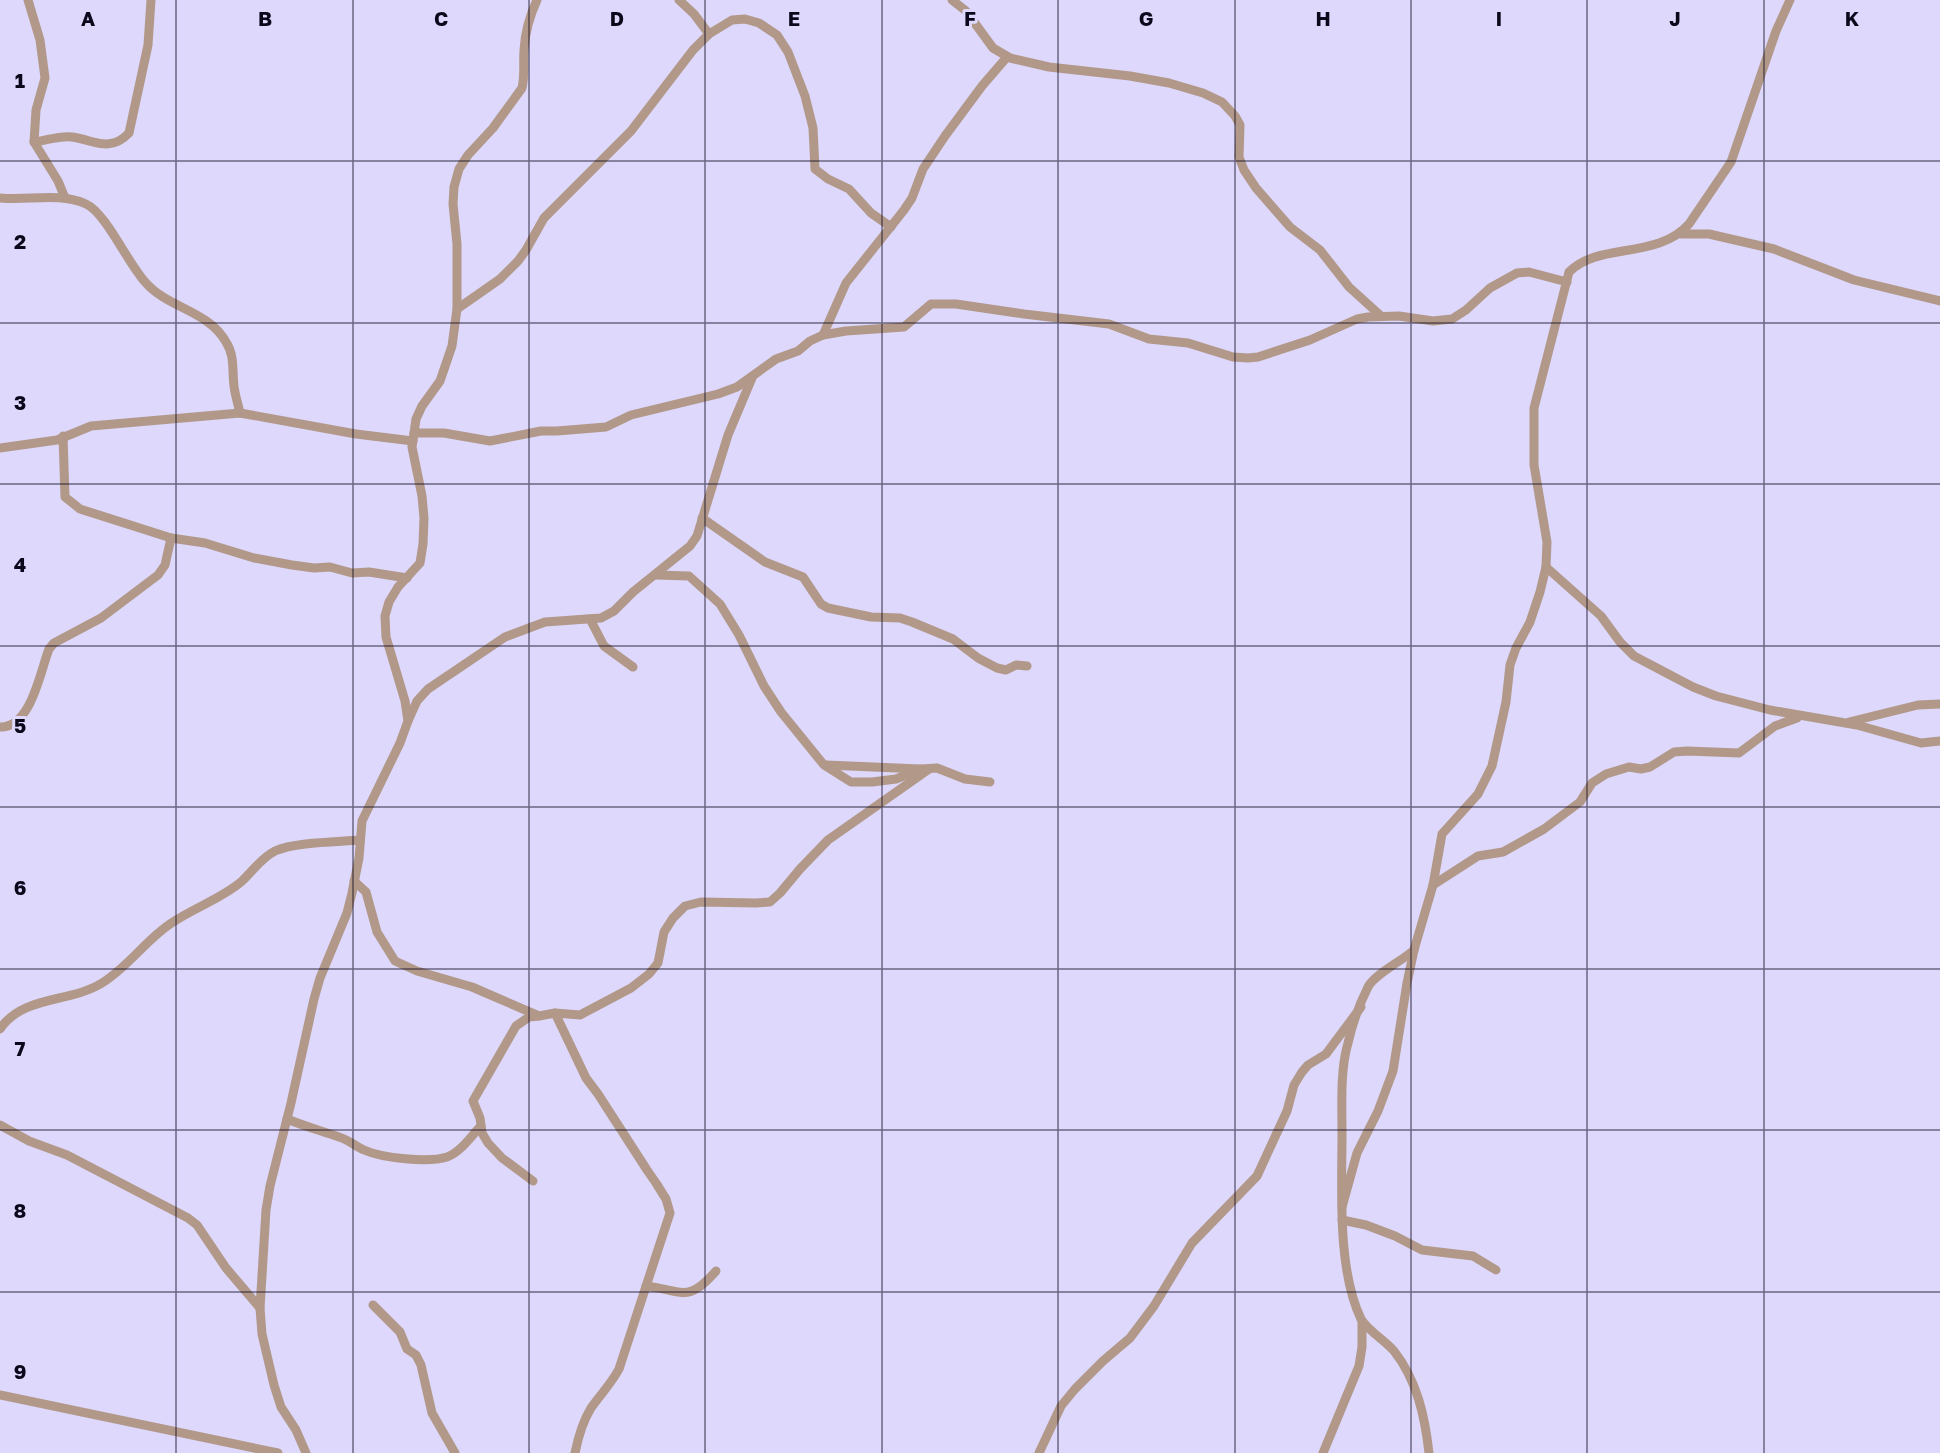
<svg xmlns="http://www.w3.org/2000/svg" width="1940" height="1453" viewBox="0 0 1940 1453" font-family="'Golos Text',sans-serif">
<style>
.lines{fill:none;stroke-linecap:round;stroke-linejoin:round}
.minor{stroke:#b19889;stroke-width:9}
.grid{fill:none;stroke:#0c081b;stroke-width:1.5;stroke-opacity:0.55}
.grid-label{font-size:20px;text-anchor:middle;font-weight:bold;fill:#0c081b;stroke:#ddd8fc;stroke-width:6;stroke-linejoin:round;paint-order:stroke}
</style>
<rect width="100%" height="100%" fill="#ddd8fc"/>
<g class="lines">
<g class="minor">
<path d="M28,0L40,40L45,78L36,110L34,142L58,181L65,198"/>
<path d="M679,0L694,14L709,34"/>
<path d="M952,0L966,11L993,48L1010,58L1049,67L1130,76L1169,83L1203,93L1222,102L1235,116L1240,125L1239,157L1244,170L1256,188L1290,227L1320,250L1349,287L1381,316"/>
<path d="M34,142C46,141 59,135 72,137C94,140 110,153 129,133L148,45L151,0"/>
<path d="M0,198C28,201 59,192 86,204C106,213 128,264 146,283C168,308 209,311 226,342C235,356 232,370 234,386C235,395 238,404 240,413"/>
<path d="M1681,234H1709L1774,249L1854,280L1940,301"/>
<path d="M457,309L500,279L518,261L526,250L544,218L631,131L693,50L709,34L732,20L745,19L759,23L777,35L788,52L805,96L813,128L815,169L828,179L849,189L871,213L891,227"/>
<path d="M823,335L846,331L904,327L931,304H956L1024,314L1109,324L1149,339L1188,343L1233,357L1248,358L1258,357L1310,340L1357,319L1368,317L1399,316L1433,321L1452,319L1466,310L1490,288L1517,273L1529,272L1567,282"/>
<path d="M414,433H444L490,441L541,431H557L606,427L631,415L718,394L737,387L776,359L798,351L810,341L823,335L846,283L904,210L912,198L923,169L945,136L982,86L1007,57"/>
<path d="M63,436L65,497L80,509L171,538L205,543L254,558L292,565L314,568L330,567L352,573L369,572L407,578"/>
<path d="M0,448L57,440L91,426L240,413L356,434L413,441"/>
<path d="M702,518L765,562L803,577L821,604L828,608L871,617L900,618L912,622L953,639L978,658L997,668L1006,670L1016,665L1027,666"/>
<path d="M1546,567L1601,616L1620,642L1634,656L1693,687L1716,696L1770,710L1857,725L1921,743L1940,741"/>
<path d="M656,575L689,576L720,604L739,635L764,686L781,712L824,765L851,782H872L896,779L921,769L937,768L965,779L990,782"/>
<path d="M590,619L604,646L633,667"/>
<path d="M408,721L417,701L428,689L505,637L545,622L601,618L614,611L633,592L690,546L697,536L728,435L752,378"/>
<path d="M1849,722L1918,705L1940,704"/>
<path d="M0,727C31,728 40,672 49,649L54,643L101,618L158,575L165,565L171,538"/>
<path d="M826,765L920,769"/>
<path d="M354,881L366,892L377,932L395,961L417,971L472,987L539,1016L555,1013L580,1015L631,988L649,974L658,963L664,932L673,918L685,906L701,902L756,903L770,902L780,893L800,869L828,840L929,769"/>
<path d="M1433,885L1478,856L1503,852L1544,829L1580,802L1592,783L1606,774L1629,767L1641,769L1650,767L1674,752L1687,751L1739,753L1775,726L1797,718"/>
<path d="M1414,950C1402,961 1375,974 1368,987C1360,1003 1352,1025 1348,1043C1340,1070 1342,1105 1342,1134C1342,1189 1337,1269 1361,1319C1368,1331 1385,1340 1394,1351C1417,1380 1425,1417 1429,1453"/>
<path d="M555,1013L586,1078L598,1094L647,1170L656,1183L666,1199L670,1213L619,1369C611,1384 600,1395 591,1408C583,1421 578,1438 575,1453"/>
<path d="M0,1029C23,995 70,1003 102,983C128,967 145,941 170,924C193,908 219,900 241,882C252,872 261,858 275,851C295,842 337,842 360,840"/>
<path d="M287,1119C304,1126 322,1131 339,1137C349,1140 355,1146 364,1150C382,1158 428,1163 447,1157C461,1152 471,1136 481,1126"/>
<path d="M0,1125L29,1141L67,1155L188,1218L197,1225L226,1268L260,1308"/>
<path d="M533,1181L502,1158L488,1143L482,1133L480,1118L473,1101L516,1026L529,1017L539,1016"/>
<path d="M1342,1207L1357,1153L1378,1111L1393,1071L1407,983L1414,950L1433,885L1442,834L1478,794L1492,766L1506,702L1510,665L1516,648L1530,622L1540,592L1546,567L1547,542L1534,465V408L1569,272C1598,242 1657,260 1689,224L1731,162L1776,31L1790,0"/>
<path d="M1342,1220L1366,1225L1395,1236L1422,1250L1473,1256L1496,1270"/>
<path d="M646,1286C684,1291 688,1303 716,1271"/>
<path d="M373,1305L400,1332L407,1349L416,1355L421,1365L432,1413L455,1453"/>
<path d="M0,1395L278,1453"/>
<path d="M306,1453L296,1430L281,1407L274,1385L262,1334L260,1308L266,1210L270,1186L291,1103L314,999L320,978L347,913L352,893L359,858L362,821L400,743L408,721L405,701L386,637L385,616L389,602L398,587L420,563L423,544L424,518L422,496L412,447L416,419L422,406L440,381L452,346L457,309V244L453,204L454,187L459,169L468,155L493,128L522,88C525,76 523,63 524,50C525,33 530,15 537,0"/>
<path d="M1039,1453L1061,1406L1075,1389L1103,1361L1130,1338L1154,1306L1192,1243L1257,1176L1287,1111L1294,1085L1302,1072L1308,1065L1326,1054L1361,1007"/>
<path d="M1323,1453L1359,1366L1362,1347V1321"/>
</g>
</g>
<path class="grid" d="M176,0V1453M353,0V1453M529,0V1453M705,0V1453M882,0V1453M1058,0V1453M1235,0V1453M1411,0V1453M1587,0V1453M1764,0V1453M0,161H1940M0,323H1940M0,484H1940M0,646H1940M0,807H1940M0,969H1940M0,1130H1940M0,1292H1940"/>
<g class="grid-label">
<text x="88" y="26">A</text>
<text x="265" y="26">B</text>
<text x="441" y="26">C</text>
<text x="617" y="26">D</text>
<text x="794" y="26">E</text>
<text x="970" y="26">F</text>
<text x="1146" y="26">G</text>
<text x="1323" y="26">H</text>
<text x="1499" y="26">I</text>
<text x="1675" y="26">J</text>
<text x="1852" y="26">K</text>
<text x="20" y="88">1</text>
<text x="20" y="249">2</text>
<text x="20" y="410">3</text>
<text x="20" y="572">4</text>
<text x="20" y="733">5</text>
<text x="20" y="895">6</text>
<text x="20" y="1056">7</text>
<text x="20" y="1218">8</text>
<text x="20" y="1379">9</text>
</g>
</svg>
